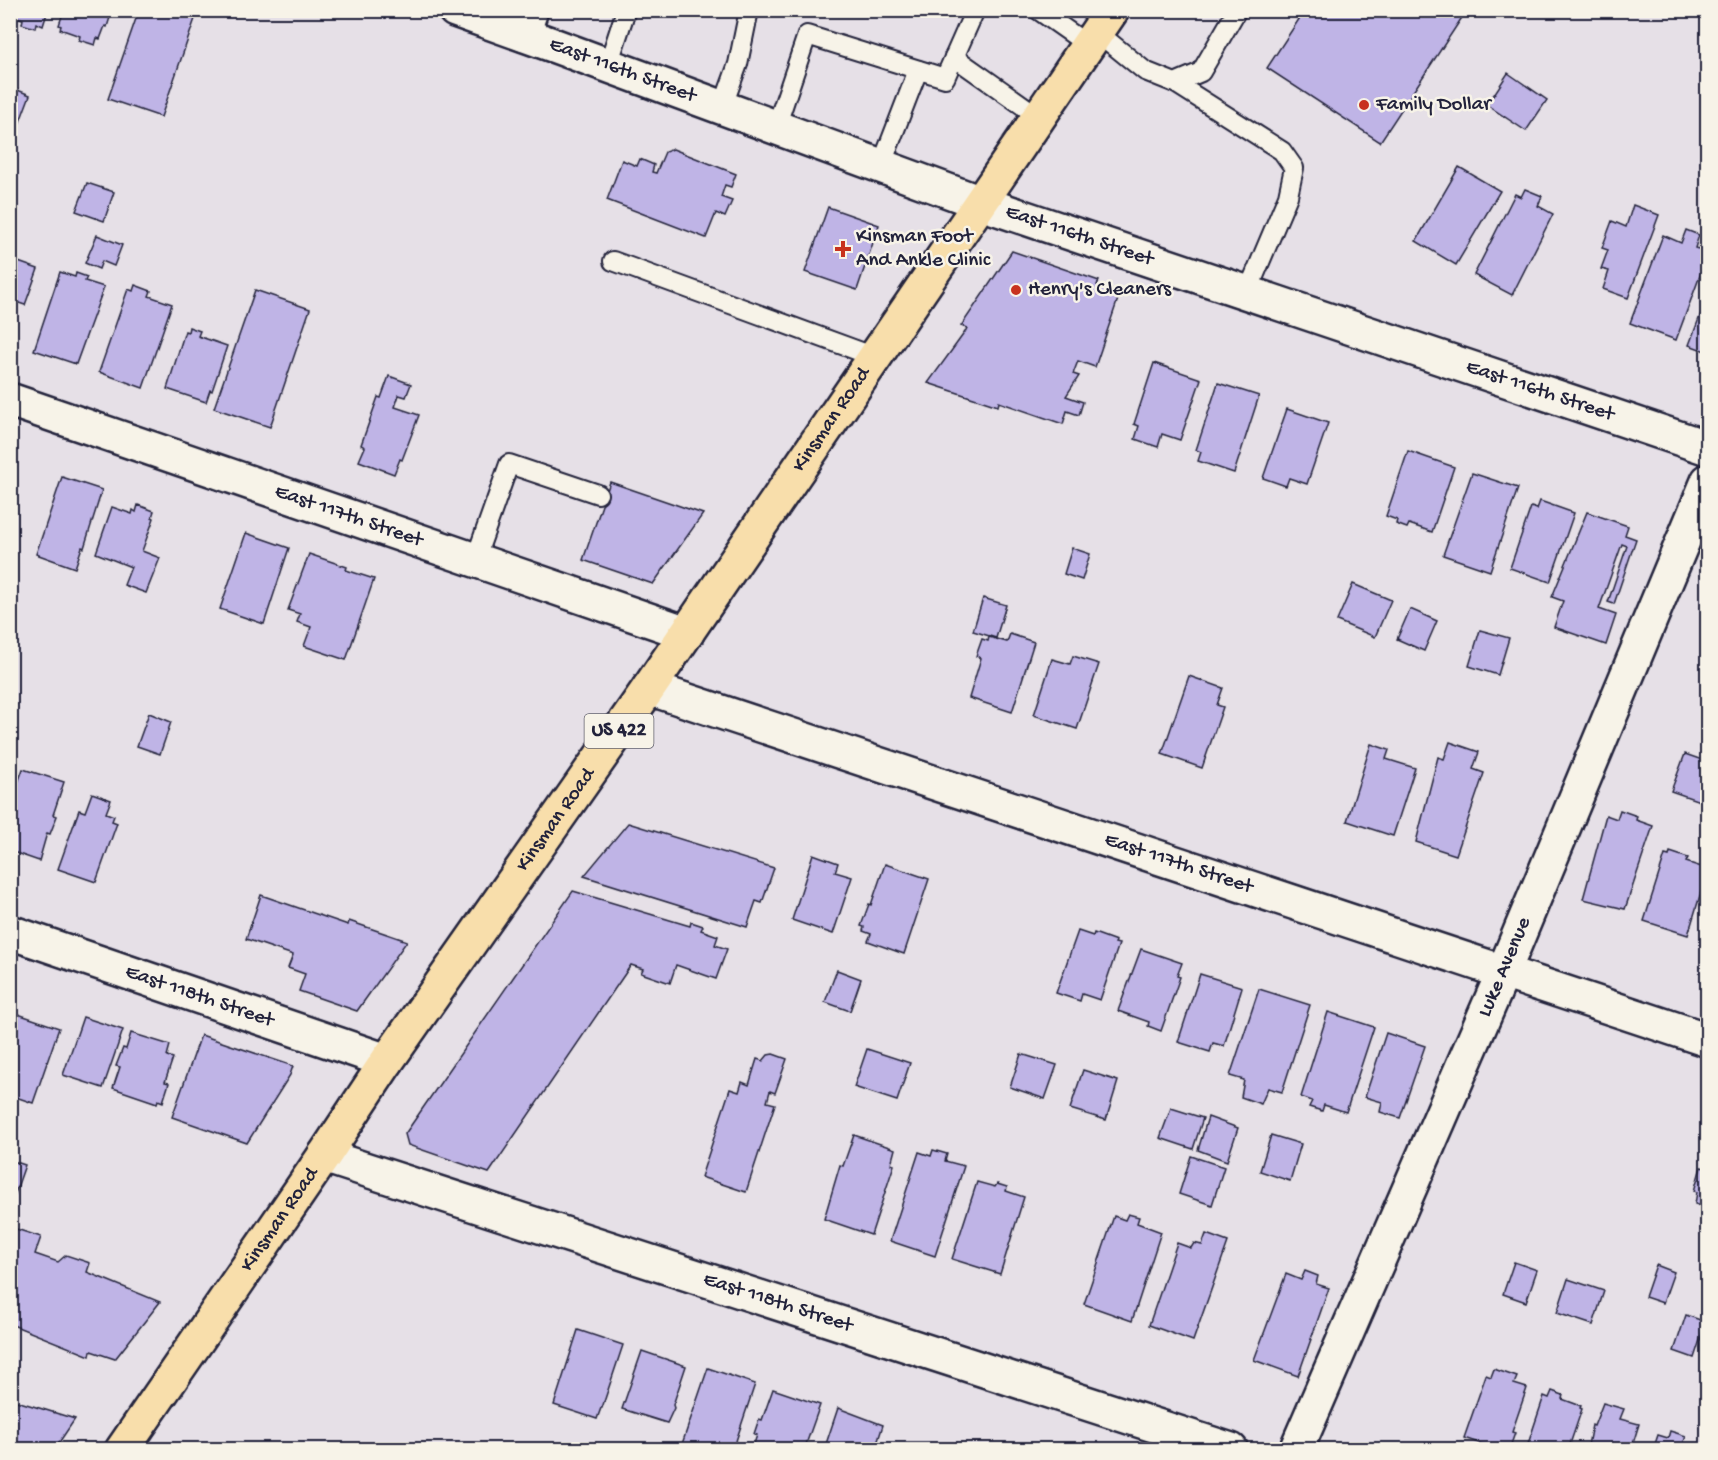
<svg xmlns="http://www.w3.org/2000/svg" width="1718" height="1460" viewBox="0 0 1718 1460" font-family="'Gochi Hand',sans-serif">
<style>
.building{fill:#bfb4e6;stroke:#22223b;stroke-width:1.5}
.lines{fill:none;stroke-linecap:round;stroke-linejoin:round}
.service-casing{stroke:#22223b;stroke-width:22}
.minor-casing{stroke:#22223b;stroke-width:38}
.secondary-casing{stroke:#22223b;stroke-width:38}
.primary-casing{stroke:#22223b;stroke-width:38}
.service{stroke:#f7f3e8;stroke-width:18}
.minor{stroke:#f7f3e8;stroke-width:33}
.secondary{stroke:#f7f3e8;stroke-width:33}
.primary{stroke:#f8deab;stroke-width:33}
.poi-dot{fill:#c8321e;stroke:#f7f3e8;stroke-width:2}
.labels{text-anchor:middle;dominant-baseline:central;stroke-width:5;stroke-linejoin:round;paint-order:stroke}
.shield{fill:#f7f3e8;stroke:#62616f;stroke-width:1.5}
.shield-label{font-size:20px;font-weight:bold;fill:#22223b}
.street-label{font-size:21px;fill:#22223b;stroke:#f7f3e8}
.poi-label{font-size:21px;fill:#22223b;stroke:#f7f3e8;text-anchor:start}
</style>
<rect width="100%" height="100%" fill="#e6e0e7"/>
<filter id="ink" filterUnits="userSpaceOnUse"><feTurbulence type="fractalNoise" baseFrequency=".0167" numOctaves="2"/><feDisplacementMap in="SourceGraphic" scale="12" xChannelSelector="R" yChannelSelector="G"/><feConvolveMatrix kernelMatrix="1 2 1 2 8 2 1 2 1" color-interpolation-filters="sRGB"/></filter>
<g filter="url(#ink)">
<g class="building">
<path d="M10,10H48L43,26L36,23L35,28L22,24L23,19L10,15Z"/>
<path d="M64,10H110L112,11L107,27L105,26L100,39L97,38L95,45L79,40L80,36L60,29L61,26L59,25Z"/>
<path d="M139,10H198L161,117L108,99Z"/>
<path d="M1305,10H1467L1380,142L1267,68Z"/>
<path d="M1508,73L1547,100L1526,131L1487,105Z"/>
<path d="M10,87L30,95L16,132L10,130Z"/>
<path d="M673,149L736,174L731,187L725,185L721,197L732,201L725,217L716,213L706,238L607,200L622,160L637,166L640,159L654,165L652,172L656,173L665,152Z"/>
<path d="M1459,167L1500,191L1456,265L1416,241Z"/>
<path d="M87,183L114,192L104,221L76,211Z"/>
<path d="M1525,189L1542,196L1538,206L1553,214L1512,295L1474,275L1515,194L1521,197Z"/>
<path d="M1633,205L1659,215L1628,298L1603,289L1609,271L1601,269L1608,250L1602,248L1612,221L1626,227Z"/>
<path d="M828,207L879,225L857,290L805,272Z"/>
<path d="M1686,230L1699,235L1695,248L1708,252V254L1676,340L1630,323L1663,235L1681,243Z"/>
<path d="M97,235L122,245L114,266L102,261L99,269L85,263Z"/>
<path d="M1012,251L1099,281L1097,285L1120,293L1095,367L1078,361L1073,374L1079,376L1066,396L1083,402L1079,415L1067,411L1063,424L999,402L998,406L928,383L965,332L967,328L961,326Z"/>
<path d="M10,259L38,269L25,305L10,300Z"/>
<path d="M60,272L75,277L76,273L87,277L85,281L104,287L76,364L34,350Z"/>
<path d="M135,285L151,291L149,296L172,304L143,388L99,372L128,289L133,291Z"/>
<path d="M255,290L310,309L270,427L214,408Z"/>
<path d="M1708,295V352L1689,345Z"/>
<path d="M189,327L200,331L198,336L227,346L212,391L210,390L206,402L167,389L185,331L188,332Z"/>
<path d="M1154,363L1201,379L1180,440L1162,434L1158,447L1135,439L1139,426L1134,424Z"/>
<path d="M389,376L411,384L406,397L399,395L395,407L419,415L402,460L400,459L394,474L359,461L365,447L361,445L378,397L381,398Z"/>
<path d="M1218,383L1259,396L1234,473L1198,461L1201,452L1196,450Z"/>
<path d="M1287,409L1328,423L1307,484L1289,478L1286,486L1263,478Z"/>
<path d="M1408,451L1454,467L1432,532L1409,524L1407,528L1396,524L1397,520L1386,516Z"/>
<path d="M1472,473L1518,488L1490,571L1443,555Z"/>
<path d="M62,477L102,490L84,548L82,547L75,568L36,554Z"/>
<path d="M610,482L703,514L653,584L583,560Z"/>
<path d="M1540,501L1574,513L1550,582L1510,568L1531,507L1537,509Z"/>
<path d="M138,505L154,511L152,517L154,518L142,551L160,558L146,593L124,585L131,567L96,553L112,507L132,514L133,510L136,512Z"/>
<path d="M1587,512L1628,526L1625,535L1636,539L1614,604L1608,602L1627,546L1622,544L1599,609L1616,615L1606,645L1554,627L1563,601L1552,597Z"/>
<path d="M246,533L289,548L264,624L220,609Z"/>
<path d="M1072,548L1090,554L1082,580L1064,574Z"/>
<path d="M309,554L347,567L346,570L374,579L346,660L304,646L311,627L297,622L300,614L288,610Z"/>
<path d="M1353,584L1391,600L1375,637L1337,621Z"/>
<path d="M983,598L1006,605L996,638L973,631Z"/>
<path d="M1410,609L1437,621L1424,651L1397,639Z"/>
<path d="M1480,630L1509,638L1498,675L1469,666Z"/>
<path d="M1010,634L1034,642L1012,712L969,698L981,658L976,656L982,639L988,641L989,637L1007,642Z"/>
<path d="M1073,656L1099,664L1077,729L1034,715L1052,659L1070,664Z"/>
<path d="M1189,676L1223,688L1217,705L1223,707L1202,768L1162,754Z"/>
<path d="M149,713L171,722L160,754L137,746Z"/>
<path d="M1450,742L1479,752L1473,769L1484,773L1456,855L1416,842L1438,757L1444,759Z"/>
<path d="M1371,744L1389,750L1386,759L1415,768L1393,836L1347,821Z"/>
<path d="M1685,754L1708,762V804L1671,791Z"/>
<path d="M23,769L64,782L53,815L57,816L50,834L47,833L39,861L10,851V795L13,787L16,788Z"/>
<path d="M92,793L111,800L106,813L114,816L112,821L117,823L96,882L58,869L79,810L85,812Z"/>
<path d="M1620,810L1637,816L1636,820L1653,826L1625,909L1583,899L1606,815L1617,819Z"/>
<path d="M628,823L774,868L762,903L756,901L747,927L584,876Z"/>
<path d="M1670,852L1688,858L1686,862L1708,869L1688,935L1644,921L1665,855L1669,856Z"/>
<path d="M813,854L838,863L835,872L852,877L833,934L792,920Z"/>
<path d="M885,864L929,879L904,954L868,941L871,934L863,931L864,927L861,926L869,904L871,905Z"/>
<path d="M573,891L690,926L691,922L703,926L701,930L718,936L715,945L727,949L716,979L676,965L670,983L641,973L643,969L631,965L489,1173L408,1145L405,1134Z"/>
<path d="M261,895L348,925L349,921L407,941L357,1011L299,991L305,974L288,968L293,955L246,939Z"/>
<path d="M1078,931L1093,936L1094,933L1116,941L1115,943L1119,944L1100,1000L1082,994L1080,1001L1056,993Z"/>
<path d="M1141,949L1182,963L1177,976L1180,977L1161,1031L1148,1026L1149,1022L1118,1011Z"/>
<path d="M837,970L861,979L850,1011L825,1002Z"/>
<path d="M1200,974L1242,987L1224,1046L1213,1043L1210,1052L1178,1042Z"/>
<path d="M1259,989L1310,1005L1282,1092L1268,1088L1261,1104L1241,1097L1244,1080L1230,1076Z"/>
<path d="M12,1012L59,1028L33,1103L10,1095V1017Z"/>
<path d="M1328,1012L1374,1027L1346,1112L1324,1105L1322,1111L1309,1107L1312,1101L1301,1097Z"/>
<path d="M83,1017L123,1030L103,1088L63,1075Z"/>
<path d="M131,1033L170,1045L167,1056L173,1058L165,1082L169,1083L163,1102L158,1100L157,1103L113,1088L120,1067L116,1066L123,1048L126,1049Z"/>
<path d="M1386,1033L1425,1046L1400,1118L1380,1112L1382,1102L1365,1097Z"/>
<path d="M201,1035L293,1066L290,1075L247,1143L172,1117Z"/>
<path d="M867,1049L910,1063L897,1101L854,1087Z"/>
<path d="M773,1054L787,1059L775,1093L770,1091L767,1102L775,1104L746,1192L701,1177L730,1089L739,1092L742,1082L749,1085L757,1059L763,1061L768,1055Z"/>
<path d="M1021,1054L1057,1065L1045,1099L1010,1087Z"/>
<path d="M1083,1070L1118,1081L1106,1120L1070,1109Z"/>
<path d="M1171,1108L1203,1118L1193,1149L1160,1138Z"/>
<path d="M1208,1117L1238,1128L1227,1161L1198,1150Z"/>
<path d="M854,1135L895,1149L891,1164L894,1165L871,1235L824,1219L840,1165L843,1166Z"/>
<path d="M1271,1135L1301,1144L1290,1181L1260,1171Z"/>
<path d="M933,1150L947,1154L945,1161L964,1166L935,1256L890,1241L919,1152L931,1156Z"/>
<path d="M1191,1156L1224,1167L1212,1205L1179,1194Z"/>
<path d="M1708,1157V1208L1695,1204L1697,1192L1694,1191L1701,1167L1705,1168Z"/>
<path d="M10,1160L25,1165L13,1199L10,1198Z"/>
<path d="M977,1182L995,1187L997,1184L1007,1187L1006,1191L1024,1197L1000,1274L952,1259Z"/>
<path d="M1128,1214L1139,1217L1137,1223L1161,1232L1132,1321L1084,1304L1114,1216L1125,1220Z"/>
<path d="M10,1227L41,1237L35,1254L58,1262L66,1255L90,1263L87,1272L160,1302L115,1359L91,1351L90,1356L10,1324Z"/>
<path d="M1206,1234L1228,1242L1193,1341L1149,1325L1177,1243L1191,1248L1194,1243L1202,1245Z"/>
<path d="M1514,1262L1537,1270L1526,1302L1503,1294Z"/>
<path d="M1656,1265L1674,1272L1663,1303L1645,1297Z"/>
<path d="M1305,1271L1318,1276L1316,1284L1329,1288L1298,1376L1254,1360L1286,1274L1301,1280Z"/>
<path d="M1568,1279L1604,1291L1593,1325L1557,1313Z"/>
<path d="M1686,1315L1706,1322L1694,1358L1674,1351Z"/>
<path d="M578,1330L623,1345L602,1408H601L597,1419L554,1405Z"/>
<path d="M642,1351L686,1366L673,1405L674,1408L667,1423L622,1409Z"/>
<path d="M708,1368L755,1384L733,1450H680Z"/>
<path d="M1494,1369L1517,1377L1514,1384L1527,1388L1512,1432L1515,1433L1509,1450H1499L1464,1438L1486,1375L1491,1377Z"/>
<path d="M773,1389L820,1405L804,1450H752L757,1435L754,1434L759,1419L762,1420Z"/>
<path d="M1552,1391L1563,1395L1562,1399L1581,1406L1580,1408L1582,1409L1568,1450H1526L1544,1396L1549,1398Z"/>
<path d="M10,1399L75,1419L54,1450H10Z"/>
<path d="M1603,1403L1624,1409L1620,1419L1639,1424L1631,1450H1587L1592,1425L1594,1426Z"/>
<path d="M838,1408L883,1425L875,1450H824Z"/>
<path d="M1670,1431L1686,1436L1683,1444L1697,1450H1653L1658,1435L1668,1438Z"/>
</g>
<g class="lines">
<g class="service-casing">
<g id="service">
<path d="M1038,10L1088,45"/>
<path d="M1097,32L1145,71L1175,83L1201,72L1237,10"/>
<path d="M954,57L1039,117"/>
<path d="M608,65L626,10"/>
<path d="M1175,83L1282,151L1294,168L1288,196L1247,293"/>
<path d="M722,108L738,64L749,10"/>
<path d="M776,127L807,35L945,78L975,10"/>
<path d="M881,166L918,70"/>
<path d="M613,261L875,357"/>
<path d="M475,560L509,464L598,494"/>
</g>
</g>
<g class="minor-casing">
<g id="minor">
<path d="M523,34L531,10"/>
<path id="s1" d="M10,400L687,633"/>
<path id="s2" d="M649,688L1708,1040"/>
<path id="s3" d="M10,932L387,1061"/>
<path id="s4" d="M324,1156L1231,1450"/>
<path id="s5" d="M1296,1450L1503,973L1708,481"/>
</g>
</g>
<g class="secondary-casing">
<g id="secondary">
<path id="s6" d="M455,10L550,44L981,203L1708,448"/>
</g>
</g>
<g class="primary-casing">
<g id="primary">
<path id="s7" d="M122,1450L324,1156L387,1061L649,688L1112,10"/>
</g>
</g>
<use href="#service" class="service"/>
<use href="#minor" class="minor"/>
<use href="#secondary" class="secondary"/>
<use href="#primary" class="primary"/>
</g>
</g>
<g class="poi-dot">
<circle cx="1364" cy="105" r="6"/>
<path d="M840 240h6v6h6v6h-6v6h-6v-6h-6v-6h6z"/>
<circle cx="1016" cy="290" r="6"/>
</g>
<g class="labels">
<rect class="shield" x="584.5" y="714" width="69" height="34" rx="4.5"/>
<g class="shield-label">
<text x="619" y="731">US 422</text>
</g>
<g class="street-label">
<text stroke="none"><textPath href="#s6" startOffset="178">East 116th Street</textPath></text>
<text stroke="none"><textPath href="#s6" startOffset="664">East 116th Street</textPath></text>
<text stroke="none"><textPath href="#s6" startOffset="1150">East 116th Street</textPath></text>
<text stroke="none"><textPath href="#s7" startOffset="1251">Kinsman Road</textPath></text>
<text stroke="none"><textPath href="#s1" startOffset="358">East 117th Street</textPath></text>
<text stroke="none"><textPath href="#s7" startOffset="765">Kinsman Road</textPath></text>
<text stroke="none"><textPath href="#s2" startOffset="558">East 117th Street</textPath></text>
<text stroke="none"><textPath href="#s5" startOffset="526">Luke Avenue</textPath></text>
<text stroke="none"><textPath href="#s3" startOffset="200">East 118th Street</textPath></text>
<text stroke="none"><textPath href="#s7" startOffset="279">Kinsman Road</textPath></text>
<text stroke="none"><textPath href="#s4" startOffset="477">East 118th Street</textPath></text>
</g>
<g class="poi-label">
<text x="1376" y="105">Family Dollar</text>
<text x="856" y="237">Kinsman Foot<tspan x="856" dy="24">And Ankle Clinic</tspan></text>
<text x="1028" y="290">Henry's Cleaners</text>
</g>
</g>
<rect width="1718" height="1460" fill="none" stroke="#f7f3e8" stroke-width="36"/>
<rect x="18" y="18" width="1682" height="1424" fill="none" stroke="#22223b" stroke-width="2" filter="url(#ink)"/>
</svg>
